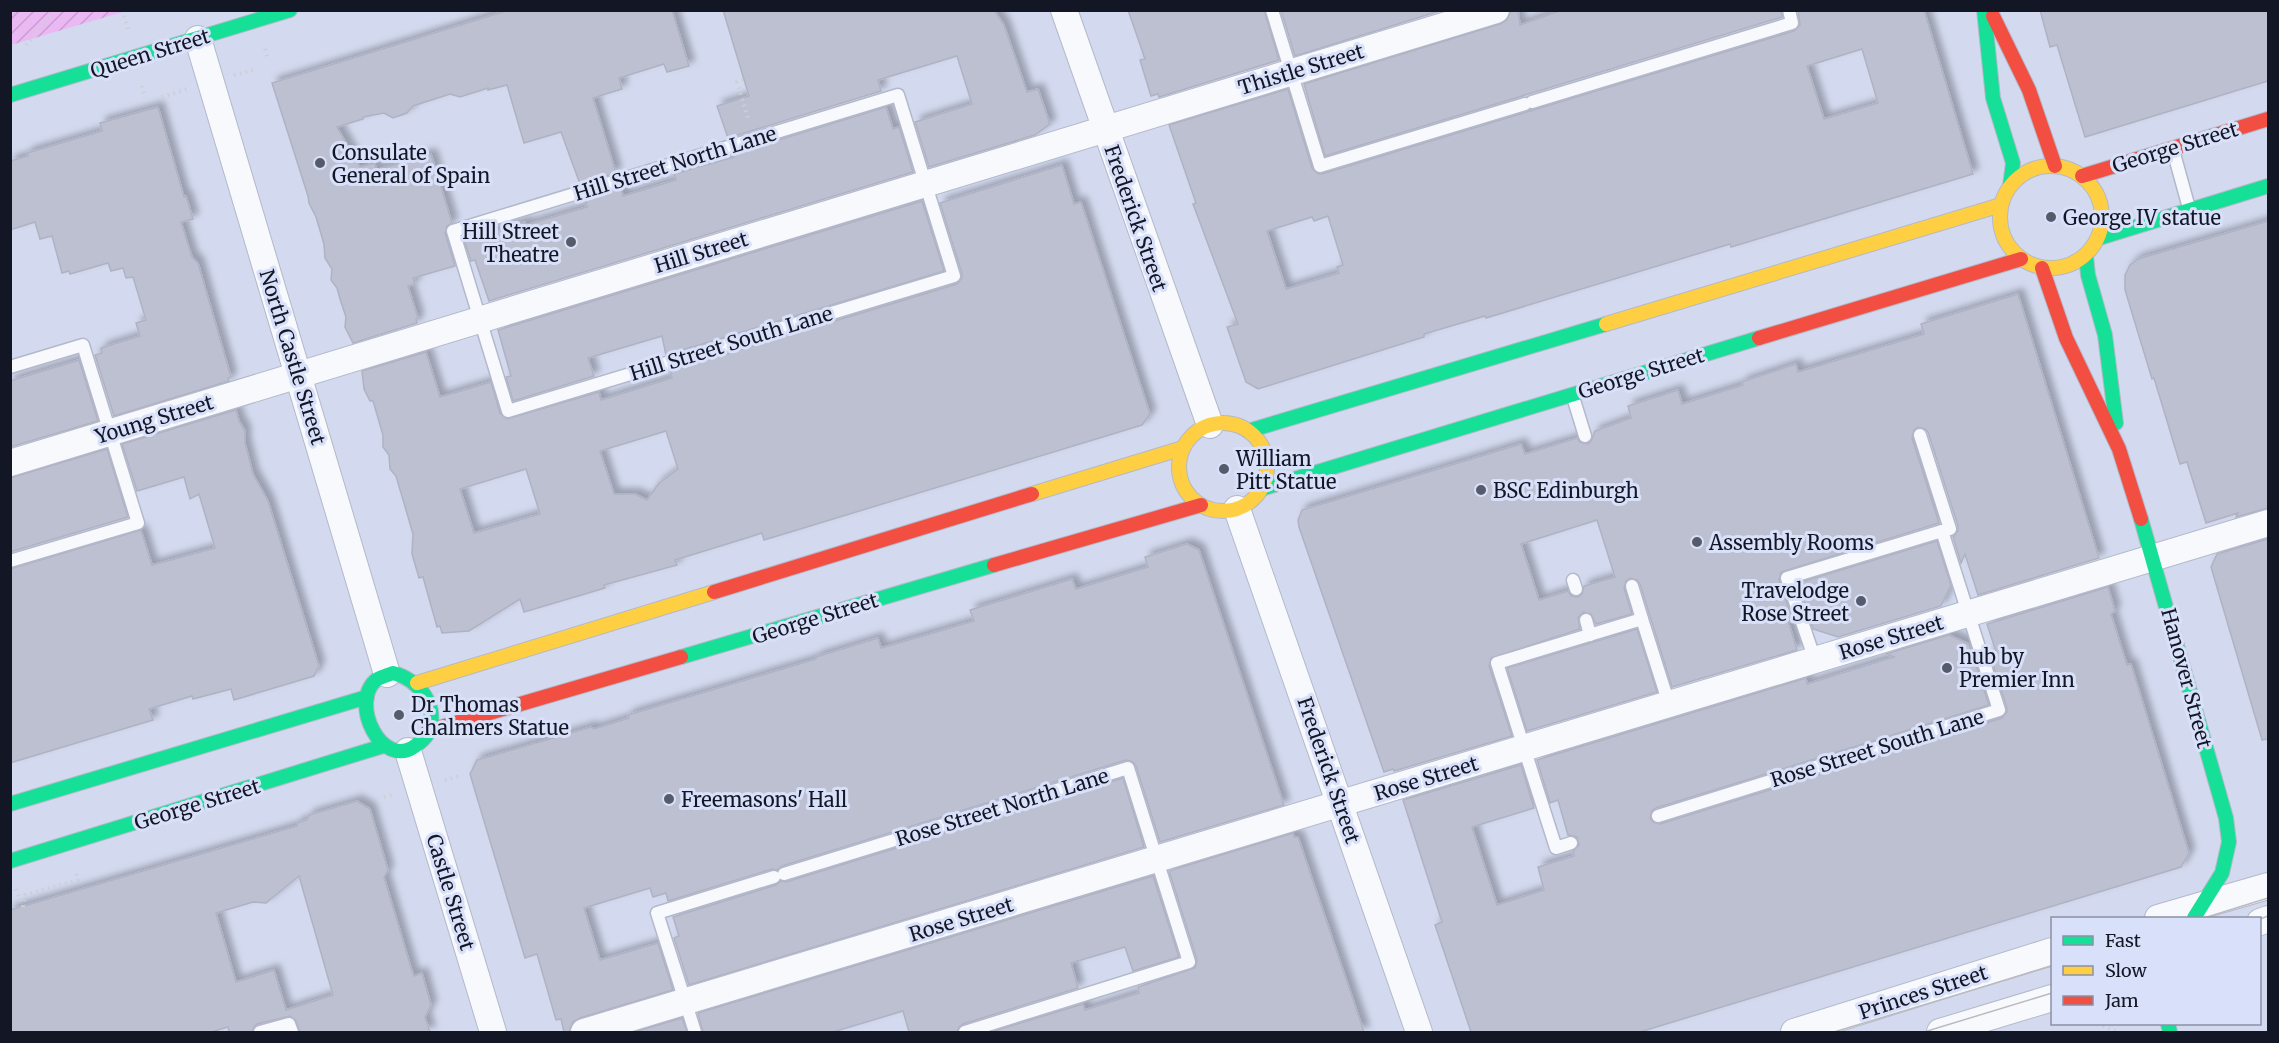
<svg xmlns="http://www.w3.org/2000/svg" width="2279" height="1043" viewBox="0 0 2279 1043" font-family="Merriweather,serif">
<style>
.garden{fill:url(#garden-furrows)}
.building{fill:#bdc0d0;stroke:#b0b2c4;stroke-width:1.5;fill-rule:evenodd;filter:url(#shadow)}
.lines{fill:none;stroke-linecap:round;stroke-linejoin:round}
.lane-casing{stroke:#b3b9ca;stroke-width:15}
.street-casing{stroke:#b3b9ca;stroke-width:28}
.fast-casing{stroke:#b3b9ca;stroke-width:16}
.slow-casing{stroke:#b3b9ca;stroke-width:16}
.jam-casing{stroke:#b3b9ca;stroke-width:16}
.path{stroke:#cdcfd6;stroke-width:4;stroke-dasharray:1.5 4.5;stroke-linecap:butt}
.lane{stroke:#f8f9fd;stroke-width:12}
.street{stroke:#f8f9fd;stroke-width:26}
.fast{stroke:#16e098;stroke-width:14}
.slow{stroke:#ffcf43;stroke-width:14}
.jam{stroke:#f24e42;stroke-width:14}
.tram{stroke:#babbc1;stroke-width:1.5}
.poi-dot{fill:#565b6c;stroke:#d9e1fa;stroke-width:2}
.labels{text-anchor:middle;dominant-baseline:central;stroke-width:6;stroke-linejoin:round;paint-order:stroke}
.street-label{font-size:20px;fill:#131725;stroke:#d9e1fa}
.poi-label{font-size:20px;fill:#131725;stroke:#d9e1fa;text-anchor:start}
</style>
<defs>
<pattern id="garden-furrows" width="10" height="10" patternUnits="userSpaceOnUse" patternTransform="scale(1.5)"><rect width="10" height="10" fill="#eab9f3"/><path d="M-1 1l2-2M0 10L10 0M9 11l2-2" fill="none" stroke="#c89ed0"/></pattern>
<filter id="shadow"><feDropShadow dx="5.5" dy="-5.5" stdDeviation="3" flood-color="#0004"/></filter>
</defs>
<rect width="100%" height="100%" fill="#d3daef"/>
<path class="garden" d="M11,10H126V11L11,45Z"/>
<g class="building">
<path d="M509,10H672L689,66L667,72L664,64L619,78L622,89L593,98L616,173L580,184L561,132L524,143L507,85L488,90V88L460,97L450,94L413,106L407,113L393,118L384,113L363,117V119L337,127L360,167L375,163L376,170L431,154L452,223L447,226L445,233L455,266L413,278L415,284L408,286L418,318L416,319L417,323L353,343L345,327L346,317L340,299L337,288L331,280L332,269L325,258L324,244L316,217L309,203L308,196L272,83Z"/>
<path d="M723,10H994L1004,25L1027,92L1038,89L1050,124L1035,135L929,167L915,122L972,104L957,56L878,80L881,91L728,138L717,106L749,96Z"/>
<path d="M1128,10H1264L1279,60L1159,97L1158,94L1151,96L1140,60L1145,59Z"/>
<path d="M1281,10H1443L1295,56Z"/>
<path d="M1511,10H1518L1520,25L1562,10H1781L1782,17L1325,156L1304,84L1500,24L1507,20Z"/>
<path d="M1798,10H1924L1973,174L1731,247L1730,244L1486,318L1485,316L1424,334V337L1258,389L1246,382L1227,327L1238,324L1193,204L1196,203L1169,125L1288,89L1312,168L1318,174H1322L1794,31L1800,25ZM1862,49L1878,103L1824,119L1807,66ZM1328,216L1343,265L1337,267L1339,273L1286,289L1267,231L1312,217L1314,221Z"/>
<path d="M2040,10H2268V81L2085,137L2057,45L2050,47Z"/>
<path d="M158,107L184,197L186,196L193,219L181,222L192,257L198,263L231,377L228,378L229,381L114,416L95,355L102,353L101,348L140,336L136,323L146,320L133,277L126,278L123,268L111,271L108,263L70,274L69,271L62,273L52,236L40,239L35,222L10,230V161L28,156L27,153L102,131L100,123Z"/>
<path d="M886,107L893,129L899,127L913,172L489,301L475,260L471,261L464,240L525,222L526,225L587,207L585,199L621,188L623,196L676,180L674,174L734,157L733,154Z"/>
<path d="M1062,165L1074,204L1081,202L1150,414L1142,425L764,540L762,533L740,540L675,560L677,565L604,585L605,588L524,612L520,599L469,631L442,633L440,626L437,627L423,577L419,578L412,554L413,534L396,476L390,469L389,455L383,447V435L373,401H370L364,389L362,371L426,352L440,397L491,382L500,413L507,419L599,392L601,400L672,378L670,371L957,284L962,278V274L940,203ZM666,431L678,469L659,483L647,500L635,494H614L600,451ZM526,469L540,514L474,533L460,489Z"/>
<path d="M922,201L944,271L666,355L662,336L588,358L594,376L513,401L506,377L511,376L498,330Z"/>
<path d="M2268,221V508L2236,517L2238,513L2206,523L2187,462L2180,464L2154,378L2152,379L2125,290V275L2130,265L2138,259Z"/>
<path d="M2018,294L2099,558L1978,595L1965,554L1961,563L1953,537L1958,531V526L1928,432L1925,429L1918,427L1914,430L1912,438L1939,523L1781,572L1779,580L1794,623L1788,621L1797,650L1672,687L1640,584L1637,580L1630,578L1626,581L1624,588L1632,614L1596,624L1591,614L1583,612L1578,618L1580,629L1491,658L1489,666L1512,736L1394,771L1393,769L1384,772L1299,527L1298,520L1302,510L1521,444L1525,454L1577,438L1580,442L1587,444L1591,441L1595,431L1631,418L1628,406L1678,390L1682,404L1743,385L1742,382L1796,364L1798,372L1924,334L1921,324ZM1597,520L1615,577L1584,586L1582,594L1578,597L1571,596L1568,591L1539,600L1521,544Z"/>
<path d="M79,360L98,421L10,447V381Z"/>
<path d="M236,410L239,421L245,431V443L253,474L268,501L319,666L314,676L234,700L231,689L193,699L192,696L149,709L153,720L10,763V569L141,530L152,565L215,548L199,494L190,499L184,477L137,491L122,444Z"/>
<path d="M107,449L128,517L10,552V478Z"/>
<path d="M2268,539V739L2262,740L2211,567L2217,554Z"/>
<path d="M1937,541L1951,585L1941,606L1838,637L1813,629L1798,583Z"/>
<path d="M1187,544L1199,550L1284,805L1160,842L1136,766L1133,762L1126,760L782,866L777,870L772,869L668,901L666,893L653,897L650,888L584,908L600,960L658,943L673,990L580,1018L573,1022L569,1032H564L561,1019L556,1020L537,954L525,958L470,774L477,760L591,727L594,729L629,718L628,715L816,659V657L878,638L881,648L974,621L970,610L1072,579L1076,589L1148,567L1145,557Z"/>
<path d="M2108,587L2115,611L2111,614L2127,665L2131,664L2189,853L2181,867L1640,1032H1471L1435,925L1442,922L1403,800L1521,765L1534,808L1472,827L1497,905L1544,890L1538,867L1574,856L1573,851L1579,845L1577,837L1568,835L1558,800L1550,803L1537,760L1806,678L1807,684L1894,657L1886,654L1949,635L1969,644L1989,705L1656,808L1652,811L1650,818L1653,822L1660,824L2002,718L2007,712V708L1989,652L1997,655L1987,624Z"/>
<path d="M1637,629L1657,692L1527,731L1507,668Z"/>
<path d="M1123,778L1144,847L689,985L674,938L679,936L673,917L776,885L781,881L786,882Z"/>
<path d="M357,801L370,809L388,870L384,877L412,971L414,976L422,973L431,1005L425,1017L430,1032H300L296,1021L290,1016L257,1024L254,1027L252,1032H229L228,1027L211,1032H10V910L297,826V823L307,820L309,815ZM299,876L333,995L286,1010L274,970L236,982L216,913L253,902L266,903Z"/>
<path d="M1293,833L1294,837H1298L1364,1032H991L1083,1004L1085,1010L1139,993L1138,987L1195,968L1197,960L1169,871Z"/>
<path d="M1153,876L1179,957L1133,971L1125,947L1071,963L1078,988L963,1024L959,1027L957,1032H909L903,1011L833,1032H703L698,1013Z"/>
<path d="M682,1018L687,1032H634Z"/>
</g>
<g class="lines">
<g class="lane-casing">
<g id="lane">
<path d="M1272,10L1320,166L1525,104"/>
<path d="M898,95L954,276L508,411L453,231Z"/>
<path d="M1532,102L1792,23L1789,10"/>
<path d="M2173,150L2189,208"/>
<path d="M10,367L83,345L138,523L10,561"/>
<path d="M1573,397L1585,436"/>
<path d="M1920,435L1950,529L1942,531"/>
<path d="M1573,580L1576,589"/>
<path d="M1632,586L1642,619"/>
<path d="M1586,620L1590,635"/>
<path d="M1658,816L1999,710L1942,531L1787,578L1815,660"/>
<path d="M1571,843L1556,848L1497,663L1642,619L1669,704"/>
<path d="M784,874L1128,768L1189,962L965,1032"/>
<path d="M260,1032L289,1024L292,1032"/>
<path d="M695,1032L657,913L774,877"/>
</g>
</g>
<g class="street-casing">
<g id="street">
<path d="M1064,10L1210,425"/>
<path d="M198,39L387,674"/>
<path d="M10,463L1496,10"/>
<path d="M1237,509L1419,1032"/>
<path d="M408,751L493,1032"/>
<path d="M2158,918L2268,886"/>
<path d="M2260,922L2268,919"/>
<path d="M584,1032L2268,523"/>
<path d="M1794,1032L2052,951"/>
<path d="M1940,1032L2052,998"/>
</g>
</g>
<g class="fast-casing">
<g id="fast">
<path d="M1984,10L1993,98L2013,163L2010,186"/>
<path d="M10,95L290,10"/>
<path d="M2099,238L2268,186"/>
<path d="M2086,256L2088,275L2105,335L2116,423"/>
<path d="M1248,431L1606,324"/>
<path d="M1261,489L1759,338"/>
<path d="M2141,519L2226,818L2229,842L2222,873L2194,918"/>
<path d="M681,657L994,565"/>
<path d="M393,673C418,679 440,706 428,733C425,739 421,742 415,746C382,770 349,703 376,680C380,677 388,675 393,673Z"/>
<path d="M10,804L367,697"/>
<path d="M10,861L383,746"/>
<path d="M2168,1024L2170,1032"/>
</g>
</g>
<g class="slow-casing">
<g id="slow">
<circle cx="2051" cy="217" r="51"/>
<path d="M1606,324L2001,205"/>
<circle cx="1223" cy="467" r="44"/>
<path d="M1032,494L1183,448"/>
<path d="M417,683L714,592"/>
</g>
</g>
<g class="jam-casing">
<g id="jam">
<path d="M1993,16L2029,90L2055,166"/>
<path d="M2082,176L2268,119"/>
<path d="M2042,268L2066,338L2119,449L2141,519"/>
<path d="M1759,338L2021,259"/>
<path d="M994,565L1201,505"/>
<path d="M714,592L1032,494"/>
<path d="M428,731L681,657"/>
</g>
</g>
<g class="path">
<path d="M124,16L128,29"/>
<path d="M26,45L55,10"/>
<path d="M265,49L268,60"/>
<path d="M234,75L257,69"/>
<path d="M743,80L737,82L749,121"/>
<path d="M142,86L145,98"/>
<path d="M162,97L187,89"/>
<path d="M445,780L460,776"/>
<path d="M384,797L395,794"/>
<path d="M16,889L23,907"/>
<path d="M23,907L25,895L78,880L76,873"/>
<path d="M2097,1024L2119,1032"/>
</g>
<use href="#lane" class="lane"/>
<use href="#street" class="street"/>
<use href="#fast" class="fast"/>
<use href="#slow" class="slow"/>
<use href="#jam" class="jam"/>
<g class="tram">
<path d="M2204,918L2268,898"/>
<path d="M2260,919L2268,916"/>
<path d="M1834,1032L2052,966"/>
<path d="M1924,1032L2052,993"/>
</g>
</g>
<g class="poi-dot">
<circle cx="320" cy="163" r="6"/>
<circle cx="2051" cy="217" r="6"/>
<circle cx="571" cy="242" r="6"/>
<circle cx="1224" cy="469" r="6"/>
<circle cx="1481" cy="490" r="6"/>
<circle cx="1697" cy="542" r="6"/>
<circle cx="1861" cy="601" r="6"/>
<circle cx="1947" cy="668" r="6"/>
<circle cx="399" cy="715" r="6"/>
<circle cx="669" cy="799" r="6"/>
</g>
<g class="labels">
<g class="street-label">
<text transform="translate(150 53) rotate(-17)">Queen Street</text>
<text transform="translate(1301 69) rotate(-17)">Thistle Street</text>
<text transform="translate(2175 147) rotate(-17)">George Street</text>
<text transform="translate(675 163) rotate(-17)">Hill Street North Lane</text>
<text transform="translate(1136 218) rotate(71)">Frederick Street</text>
<text transform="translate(701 252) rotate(-17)">Hill Street</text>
<text transform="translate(731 343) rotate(-17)">Hill Street South Lane</text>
<text transform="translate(293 357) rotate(73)">North Castle Street</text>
<text transform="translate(1641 373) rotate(-17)">George Street</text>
<text transform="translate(154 419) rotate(-17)">Young Street</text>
<text transform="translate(815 618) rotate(-17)">George Street</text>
<text transform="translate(1891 637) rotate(-17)">Rose Street</text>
<text transform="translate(2187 678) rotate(75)">Hanover Street</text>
<text transform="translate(1877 748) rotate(-17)">Rose Street South Lane</text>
<text transform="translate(1329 770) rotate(71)">Frederick Street</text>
<text transform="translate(1426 778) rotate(-17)">Rose Street</text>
<text transform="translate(197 804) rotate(-17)">George Street</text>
<text transform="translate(1002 807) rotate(-17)">Rose Street North Lane</text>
<text transform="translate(451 892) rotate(73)">Castle Street</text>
<text transform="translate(961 919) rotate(-17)">Rose Street</text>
<text transform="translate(1923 992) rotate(-18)">Princes Street</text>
</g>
<g class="poi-label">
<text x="332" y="152">Consulate<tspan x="332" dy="23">General of Spain</tspan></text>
<text x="2063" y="217">George IV statue</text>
<text x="559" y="231" text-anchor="end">Hill Street<tspan x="559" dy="23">Theatre</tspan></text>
<text x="1236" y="458">William<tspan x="1236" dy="23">Pitt Statue</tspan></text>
<text x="1493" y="490">BSC Edinburgh</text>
<text x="1709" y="542">Assembly Rooms</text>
<text x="1849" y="590" text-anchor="end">Travelodge<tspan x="1849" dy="23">Rose Street</tspan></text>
<text x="1959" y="656">hub by<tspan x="1959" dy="23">Premier Inn</tspan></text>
<text x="411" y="704">Dr Thomas<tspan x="411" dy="23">Chalmers Statue</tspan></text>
<text x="681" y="799">Freemasons' Hall</text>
</g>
</g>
<rect width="2279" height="1043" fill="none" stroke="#131725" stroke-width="24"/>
<rect x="2051" y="917" width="210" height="108" fill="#d9e1fa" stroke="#8a90a5" stroke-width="1.5"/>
<rect x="2063" y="936" width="30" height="9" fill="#16e098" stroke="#8a90a5" stroke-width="1.5"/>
<text x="2105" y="947" font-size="18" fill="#131725">Fast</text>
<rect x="2063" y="966" width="30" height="9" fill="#ffcf43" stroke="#8a90a5" stroke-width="1.5"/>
<text x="2105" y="977" font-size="18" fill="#131725">Slow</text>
<rect x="2063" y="996" width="30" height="9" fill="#f24e42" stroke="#8a90a5" stroke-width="1.5"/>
<text x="2105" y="1007" font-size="18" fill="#131725">Jam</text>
</svg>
